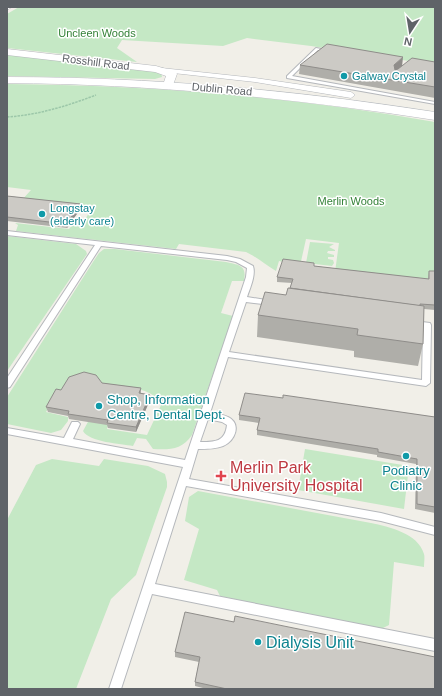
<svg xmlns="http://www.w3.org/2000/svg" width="442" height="696" viewBox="0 0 442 696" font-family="Helvetica,sans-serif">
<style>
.green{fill:#c5e8c5}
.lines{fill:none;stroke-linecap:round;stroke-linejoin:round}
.service-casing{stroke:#b5b8bc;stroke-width:2}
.minor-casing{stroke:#b5b8bc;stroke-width:1}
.tertiary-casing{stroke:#b5b8bc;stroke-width:1}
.secondary-casing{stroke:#b6babf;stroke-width:1}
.path{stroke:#9cc7a9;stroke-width:1.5;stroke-dasharray:2.5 1;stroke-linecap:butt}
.service{fill:#fff;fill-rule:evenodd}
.minor{fill:#fff;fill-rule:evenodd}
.tertiary{fill:#fff;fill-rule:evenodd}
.secondary{fill:#fff;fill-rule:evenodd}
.wall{fill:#afaea9}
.shaded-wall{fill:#8f8d8a}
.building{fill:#cccac5;stroke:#8f8d8a}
.culture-dot{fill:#0f9aa8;stroke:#fff;stroke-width:1.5}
.health-dot{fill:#e0444e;stroke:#fff;stroke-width:1.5}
.labels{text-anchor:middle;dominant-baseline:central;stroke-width:3;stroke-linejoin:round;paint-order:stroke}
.far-park-label{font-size:11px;fill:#348238;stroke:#fff}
.far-street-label{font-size:11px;fill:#5f6368;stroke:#fff}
.far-culture-label{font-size:11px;fill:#0d838f;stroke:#fff;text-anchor:start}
.culture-label{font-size:13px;fill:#0d838f;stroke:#fff;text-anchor:start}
.near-health-label{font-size:16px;fill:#be3a42;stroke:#fff;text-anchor:start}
.near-culture-label{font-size:16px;fill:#0d838f;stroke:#fff;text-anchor:start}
</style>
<rect width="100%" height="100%" fill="#f1efe8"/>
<g class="green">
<path d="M19,7H435V65L311,46L247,38L223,46L122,40L117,48L137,62L7,48V14Z"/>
<path d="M7,54L161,72L162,77L155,79L7,76Z"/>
<path d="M7,84C150,85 294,97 435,122V263L398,239L435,263V284L335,272L339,243L306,239L300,266L279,261L276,271C265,265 257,257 246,252L179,244L176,249L16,231L18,225L15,223L69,229L73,224H82L89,213L82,212V208L21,201L31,190L7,187Z"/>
<path d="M7,236L76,244L86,251L87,254L7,371Z"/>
<path d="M310,242L334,244L329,247L335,250V251H328L327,253L334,255V257H328V259L333,260L334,263L332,266L306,263Z"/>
<path d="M104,249H115L226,262C239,265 247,265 244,281H232L221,313L233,316L192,435C182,450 169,450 153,449L146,439L137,438L133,446C121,444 89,442 83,431L89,420L109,423L107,429L147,435L163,401C156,399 153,394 147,392C126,383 80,391 57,394L46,412L68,417V421L61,430L51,433L7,424V397L93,262L99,253Z"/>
<path d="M305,449L409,466L404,509L298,490Z"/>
<path d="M52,459L99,466L104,459L148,466L165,474L167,482V487L136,575L111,599L76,689H7V520L36,465Z"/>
<path d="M198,491L371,523C389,527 418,533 424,554C425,557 424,563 424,567L394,562L389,625L379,630L220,596L217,590L184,580L199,529L185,521L189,497Z"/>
</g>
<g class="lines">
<g class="service-casing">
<g id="service">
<path d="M316,48L332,51L330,52L318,50L292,76L435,102V104L287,78V76Z"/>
<path d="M7,231L227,256L240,259L253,266C256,275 250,288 247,297L272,301L276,303L272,305L246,302L229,352L422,380L423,327L411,325L410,323L414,321L430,323L431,325L430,383L426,386L228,357L210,413C216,414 223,414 228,417C242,424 235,441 223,446C215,449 207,449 198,449L189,479L381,513L435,527V535L381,521L186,486L155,584L435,639V651L152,594L121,689H109L183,467L7,434V428L64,438L72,422H78L80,424L73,439L185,460L246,277L247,268L236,262L227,260L101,246L10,387L7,388V378L95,245L7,235ZM208,419L222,422L227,425C225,442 215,442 200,442Z"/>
</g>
</g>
<g class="minor-casing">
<g id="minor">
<path d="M7,7H12L7,10Z"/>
<path d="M161,68L255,78L351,92L355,95L351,98L255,82L164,72L160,70Z"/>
</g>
</g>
<g class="tertiary-casing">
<path id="tertiary" d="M7,49L156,66L176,72L177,74L173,85L168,88L163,85L166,76L155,72L7,55Z"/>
</g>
<g class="secondary-casing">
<path id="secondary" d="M7,77C151,77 293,90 435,112V120C293,98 151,84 7,83Z"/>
</g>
<path class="path" d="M7,117C38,115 67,106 96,95"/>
<use href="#service" class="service"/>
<use href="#minor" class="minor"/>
<use href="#tertiary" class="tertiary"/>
<use href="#secondary" class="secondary"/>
</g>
<g class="wall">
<path d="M435,62V98L299,74L300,65L402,66Z"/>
<path d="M7,196L81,204V208L67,228L7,221Z"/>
<path d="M314,266L428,279L429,271H435V310L424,309L423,344L418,366L354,357V351L257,337L258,315L286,295L290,288L292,283L277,282V277Z"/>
<path d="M102,383L141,388V393L150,395V400L136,432L108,428L107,425L69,419L68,416L48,412L46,407L61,390Z"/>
<path d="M283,398L435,417V513L415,509L416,464L377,457V455L257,435V430L259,423L239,420V415Z"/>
<path d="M175,652L435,689H207L195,686V682L199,662L175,657Z"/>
</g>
<g class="shaded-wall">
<path d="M403,57L402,67L392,75L394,65Z"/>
<path d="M81,204V208L67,228L66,224Z"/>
<path d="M150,395V400L136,432V427Z"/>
</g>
<g class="building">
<path d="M327,44L403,57L394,65L395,70L398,69L412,58L435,62V87L300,65Z"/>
<path d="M7,196L81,204L66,224L7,217Z"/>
<path d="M283,259L314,263V266L429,279V271H435V305L420,304V306L290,288L293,279L277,277Z"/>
<path d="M288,288L424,306L423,344L357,335L358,329L258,315L265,292L286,295Z"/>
<path d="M84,372L96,375L102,383L141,388L139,393L150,395L136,427L107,423L108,420L68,414L69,411L46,407L56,389L61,390L69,377Z"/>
<path d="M245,393L283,398V395L435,417V507L417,504V459L378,452V449L257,430L260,418L239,415Z"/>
<path d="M185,612L234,622L235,616L435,657V689H227L195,682L200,657L175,652Z"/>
</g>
<g class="culture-dot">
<circle cx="344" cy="76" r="4"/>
<circle cx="42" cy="214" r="4"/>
<circle cx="99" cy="406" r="4"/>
<circle cx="406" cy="456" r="4"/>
<circle cx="258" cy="642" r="4"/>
</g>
<path class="health-dot" d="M219 470h4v4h4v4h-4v4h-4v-4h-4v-4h4z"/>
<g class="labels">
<g class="far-park-label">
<text x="97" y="33">Uncleen Woods</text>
<text x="351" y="201">Merlin Woods</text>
</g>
<g class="far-street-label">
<text transform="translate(96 62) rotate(7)">Rosshill Road</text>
<text transform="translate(222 89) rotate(5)">Dublin Road</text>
</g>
<g class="far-culture-label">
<text x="352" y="76">Galway Crystal</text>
<text x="50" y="208">Longstay<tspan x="50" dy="13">(elderly care)</tspan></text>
</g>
<g class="culture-label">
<text x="107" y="399">Shop, Information<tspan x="107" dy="15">Centre, Dental Dept.</tspan></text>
<text x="406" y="470" text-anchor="middle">Podiatry<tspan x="406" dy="15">Clinic</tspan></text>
</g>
<g class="near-health-label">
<text x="230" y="467">Merlin Park<tspan x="230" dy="18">University Hospital</tspan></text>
</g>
<g class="near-culture-label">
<text x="266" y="642">Dialysis Unit</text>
</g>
</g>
<rect width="442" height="696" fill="none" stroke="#5f6368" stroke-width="16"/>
<g transform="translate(410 32) rotate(192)" stroke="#ffffff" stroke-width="3" paint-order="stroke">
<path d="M0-3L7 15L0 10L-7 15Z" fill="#5f6368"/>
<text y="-6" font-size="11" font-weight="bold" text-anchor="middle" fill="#5f6368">N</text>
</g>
</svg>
